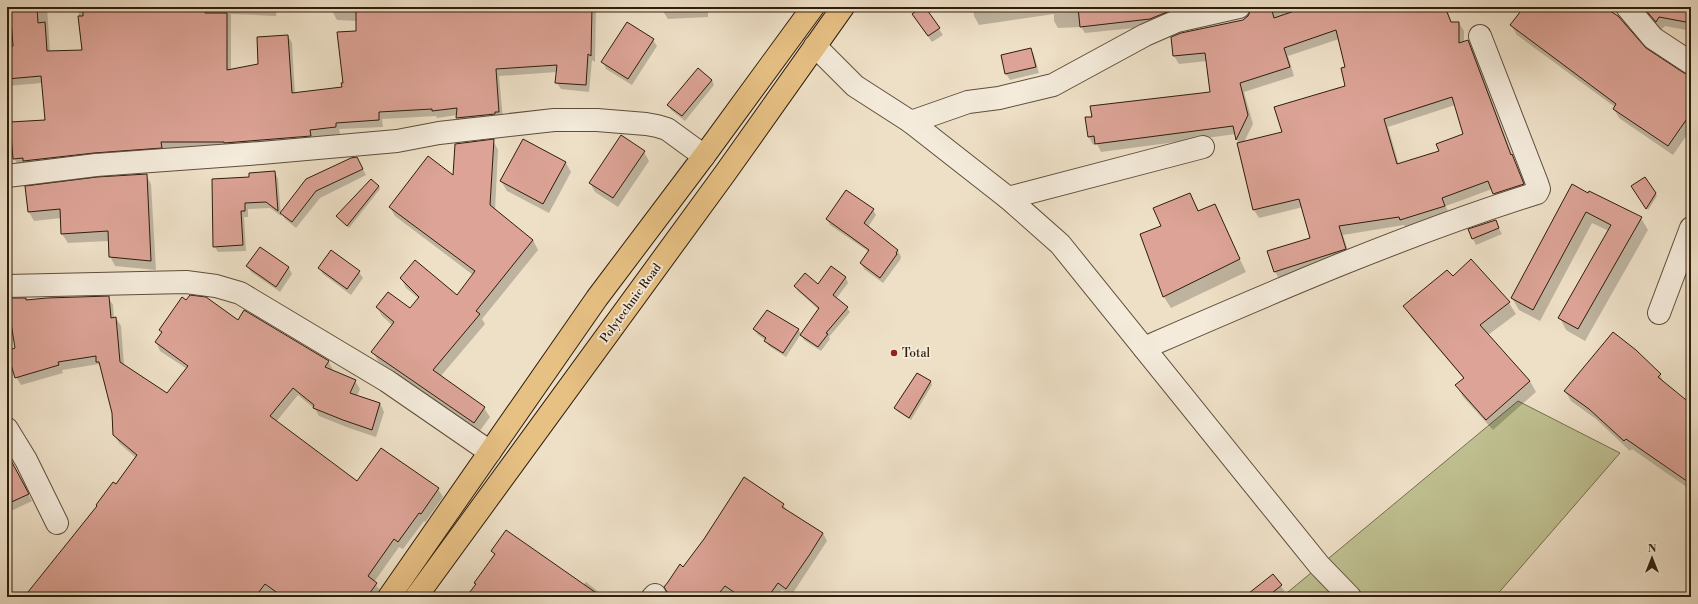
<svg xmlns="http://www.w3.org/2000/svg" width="1698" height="604" viewBox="0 0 1698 604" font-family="'Libre Bodoni',serif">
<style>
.green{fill:#bfc091;stroke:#766e4e}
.shadow{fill:#0003;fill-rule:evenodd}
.building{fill:#dca396;stroke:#2e1d0c;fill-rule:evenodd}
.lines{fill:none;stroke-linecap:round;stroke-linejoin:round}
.minor-casing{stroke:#5e4e3b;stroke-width:24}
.major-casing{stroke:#2e1d0c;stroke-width:24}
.minor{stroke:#f4ebdb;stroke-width:22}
.major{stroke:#e7c084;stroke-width:22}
.poi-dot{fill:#8f2418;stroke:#f4ebdb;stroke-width:1.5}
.labels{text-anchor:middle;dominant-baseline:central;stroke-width:3.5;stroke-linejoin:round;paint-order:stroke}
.street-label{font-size:12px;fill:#2e1d0c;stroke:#f4ebdb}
.poi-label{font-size:12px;fill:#2e1d0c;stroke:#f4ebdb;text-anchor:start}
</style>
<rect width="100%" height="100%" fill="#eee0c7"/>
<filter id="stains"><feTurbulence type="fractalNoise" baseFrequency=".005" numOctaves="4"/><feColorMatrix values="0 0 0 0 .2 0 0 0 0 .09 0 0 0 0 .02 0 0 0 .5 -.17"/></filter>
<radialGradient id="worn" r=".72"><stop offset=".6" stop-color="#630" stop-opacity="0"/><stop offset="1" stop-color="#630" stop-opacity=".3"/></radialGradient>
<path class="green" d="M1518,401L1620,453L1495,597H1282Z"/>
<g class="shadow">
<path d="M7,7H277L276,16L231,14V70L259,65L288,36L292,43L295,94L343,88L357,32V21L337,20L330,7H596L595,62L592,60L589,92L561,89L556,82L557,72L499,76L503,119L461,125L457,118V115L437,118L436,116L382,119L383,127L339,129L340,134L228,149H165V155L18,165L14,158L46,121L42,83L7,86V48L14,47L12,18H7ZM47,7H78L83,51L50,52Z"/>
<path d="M664,7H708V17L668,19L664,13Z"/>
<path d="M924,7L943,35L932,42L917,21Z"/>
<path d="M973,7H1215L1154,26L1085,33L1081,27L1058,28L1054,21V14L979,25L974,16Z"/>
<path d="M1260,7H1446L1452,23H1459L1464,31V43L1468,41L1473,50L1513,157L1528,192L1499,202L1492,189L1446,206L1449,214L1406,228L1404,225L1343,235L1350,257L1280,280L1275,272L1268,251L1311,238L1303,207L1259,218L1254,210L1236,134L1101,152L1097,144L1093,145L1089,137L1211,93L1207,61L1179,64L1174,56L1172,38L1181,34L1242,20ZM1339,39L1346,67L1347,86L1283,133L1244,142L1253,124L1244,92L1294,76L1288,56ZM1455,105L1464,135L1441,152L1399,165L1388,127Z"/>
<path d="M1530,7H1603L1645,49L1684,74L1691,76V129L1673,155L1619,118L1614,109L1615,107L1517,35L1511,25Z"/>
<path d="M1643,7H1691V31L1665,26L1661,30Z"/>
<path d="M653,40L657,46L632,85L606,69L603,62Z"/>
<path d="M1031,49L1034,55L1039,73L1010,80L1006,74Z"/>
<path d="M712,80L714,85L685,121L671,110L668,105Z"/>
<path d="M493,140L498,150L495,211L533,240L538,250L482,319L485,324L440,377L484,408L490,417L479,432L378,361L373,352L392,325L382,316L377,307L410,309L419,299L406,288L401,278L457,296L473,275L395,216L390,207L454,176Z"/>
<path d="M524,140L566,163L571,172L549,213L507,191L501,181Z"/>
<path d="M644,152L649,161L618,207L595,192L590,183Z"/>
<path d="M360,164L366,175L320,198L296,228L285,219L281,213L307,180Z"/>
<path d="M275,172L278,179L281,216L270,208L248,209V217H244L246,251L218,252L214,246L250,178Z"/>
<path d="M146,175L151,184L156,270L115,266L110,256L109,241L68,243L62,234L61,218L34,221L29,212Z"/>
<path d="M379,186L380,189L349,228L337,216Z"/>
<path d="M1572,186L1641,218L1648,230L1585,341L1566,330L1560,318L1609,231L1592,223L1540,321L1519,310L1512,298Z"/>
<path d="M1633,186L1655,193L1657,196L1648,210Z"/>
<path d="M1190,194L1199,211L1214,205L1246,272L1171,308L1164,297L1162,226Z"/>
<path d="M873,210L876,215L868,227L898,251L901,257L900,260L883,283L864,269L861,263L869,252L830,225L827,219Z"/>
<path d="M1495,221L1502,234L1476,245L1473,239Z"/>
<path d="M260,248L289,268L292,274L280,292L251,272L247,266Z"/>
<path d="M331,252L359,272L363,278L351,295L323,274L319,268Z"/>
<path d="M1470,260L1509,303L1516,314L1488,335L1530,381L1536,392L1493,430L1463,397L1457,386L1464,379L1411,317L1405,306L1453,277Z"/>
<path d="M832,268L846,278L848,283L836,299L847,308L850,312L829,337L830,339L821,351L804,340L801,334L786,357L769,346L765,340L757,334L754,329L781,318L798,329L802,335L819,310L798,291L795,286H818Z"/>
<path d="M108,297L113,305L114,318H116L121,326L124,365L167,395L187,369L160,351L156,342L162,334L160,330L187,301L238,321L244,311L329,362L333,370L332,371L355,381L360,389L357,396L380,403L384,412L376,437L349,428L319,416L315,409L298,395L276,422L357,482L438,489L443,497L425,522L424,521L403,549L399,547L374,582L381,592L377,597H26L136,458L119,443L114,435L113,413L102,370L99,364L62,370L63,373L21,385L16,377V349L26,299L27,301Z"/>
<path d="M918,374L931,382L932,385L911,420L897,411L896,408Z"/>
<path d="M1660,375L1665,385L1691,405V490L1632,449L1630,451L1596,419L1571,401L1565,391Z"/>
<path d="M7,455L32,501L7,513Z"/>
<path d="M783,505L788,512L823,533L827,541L791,596L782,590L777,597H668L683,568Z"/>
<path d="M492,551L583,585L586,582L605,597H467L477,585L475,583L495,556Z"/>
<path d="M1273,575L1285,592L1278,597H1246Z"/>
</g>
<g class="building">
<path d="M10,7H37L38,23L45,22L47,51L82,50L78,16H83V7H196V10H205V13H227V70L258,64L257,37L288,35L292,93L342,87L341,83H343L337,32L356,31V7H592L591,56L588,54L586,85L555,83L557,65L496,69L499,112H495V114L456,118L457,108L432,111V109L379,112V120L336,123V127L310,130L311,136L224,143V142H161L162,148L94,153L23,161V158L13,159L10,122L45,120L41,76L7,79V47L13,46Z"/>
<path d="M922,7H925L940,28L928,36L912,14Z"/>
<path d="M1078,7H1182L1167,12V8V12L1150,19L1080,27Z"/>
<path d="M1257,7H1271L1274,18L1306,7H1445L1451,22H1459V43L1468,40L1511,155L1512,154L1524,184L1493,194L1488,181L1442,198L1445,206L1400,220L1399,217L1339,226L1346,249L1274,272L1267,251L1310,238L1299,199L1253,210L1237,143L1282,132L1274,107L1345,86L1341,68L1345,67L1336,30L1284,48L1290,67L1240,83L1248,115L1236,140L1233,126L1095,144L1094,136L1088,137L1085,117H1092L1090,106L1210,92L1205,53L1173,56L1171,37L1181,33L1243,20L1248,16L1251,9ZM1452,97L1463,134L1436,144L1439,151L1397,164L1384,119Z"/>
<path d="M1524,7H1604L1618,16L1646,48L1684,73L1691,75V113L1668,146L1613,109L1616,104L1510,25Z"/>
<path d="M1643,7H1691V23L1659,17L1656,22Z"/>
<path d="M627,22L654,39L628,79L601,62Z"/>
<path d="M1031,48L1036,67L1005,74L1001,55Z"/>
<path d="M698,68L712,80L682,116L667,105Z"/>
<path d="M621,135L645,151L613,198L589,183Z"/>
<path d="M494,139L490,205L533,240L476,311L480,314L433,370L485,407L474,423L371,352L394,322L376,307L388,292L410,308L419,297L400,278L415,260L457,295L475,271L389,207L428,156L453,175L455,144Z"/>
<path d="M523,139L566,162L543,204L500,181Z"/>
<path d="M357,157L363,169L316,191L292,222L280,213L306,179L351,158Z"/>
<path d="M275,171L278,211L266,202L245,203V211H241L243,245L213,247L212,179L249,177V173Z"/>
<path d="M147,174L151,261L109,257L108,231L61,234L60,209L28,212L25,186L97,177Z"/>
<path d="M1645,177L1656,193L1646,209L1631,186Z"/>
<path d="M371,179L379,186L347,226L336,216Z"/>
<path d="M1572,184L1588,193L1589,191L1642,217L1578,329L1558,318L1611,225L1586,212L1533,310L1511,298Z"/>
<path d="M846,190L874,209L864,223L898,250L896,253L897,254L880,278L860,263L869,250L826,219Z"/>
<path d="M1190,193L1198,211L1215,204L1240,259L1163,297L1140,234L1161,226L1153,208Z"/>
<path d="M1496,220L1499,228L1472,239L1468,229Z"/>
<path d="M260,247L289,267L276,287L246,266Z"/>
<path d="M331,250L360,271L347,289L318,268Z"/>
<path d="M1471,259L1510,302L1480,325L1530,381L1486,420L1455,385L1464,378L1403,306L1447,270L1453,276Z"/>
<path d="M831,266L846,277L833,295L848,307L826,333L828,334L818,347L800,335L819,308L794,286L805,273L818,284Z"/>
<path d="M190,295L206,297L238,320L244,310L329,361L325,367L356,380L350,393L380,403L372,430L343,420L313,408L314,405L293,388L270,416L357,481L381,448L439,488L421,514L419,513L398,542L394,539L368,576L377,583L367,597H283L265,584L255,597H24L97,506L96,505L113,482L116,484L137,455L113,435L112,413L99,362H96V356L58,362L59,365L15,378L7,351L15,348L7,298H26V300L47,298L109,296L111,318L116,317L120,362L167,393L188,366L155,342L162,332L159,330L182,297L186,300Z"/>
<path d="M767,310L799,329L783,353L764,341L766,338L753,329Z"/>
<path d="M1613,332L1636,350L1661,374L1658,377L1691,404V484L1626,439L1624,441L1589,409L1564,391Z"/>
<path d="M917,373L931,381L909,418L894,408Z"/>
<path d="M7,453L29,494L7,504Z"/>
<path d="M744,477L784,504L782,507L823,533L810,554L786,589L778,583L768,597H741L725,586L716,597H667V592L664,587L668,582L680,564L683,567L704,539Z"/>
<path d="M506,530L602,597H466L476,584L474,583L495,554L491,551Z"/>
<path d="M1273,574L1282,585L1267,597H1244Z"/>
</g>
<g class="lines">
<g class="minor-casing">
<g id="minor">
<path d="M1627,7L1653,38L1691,63"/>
<path d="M815,46L855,86L911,122L1008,198L1060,244L1319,565L1350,597"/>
<path d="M911,122L968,102L999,98L1053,85L1145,35L1177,21L1239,7"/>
<path d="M7,176L96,165L261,153L397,141L439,133L554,120H597L646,124L657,126L667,129L704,156"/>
<path d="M1008,198L1203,147"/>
<path d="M7,286L186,282L216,286L240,293L387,381L490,452"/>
<path d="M1659,313L1691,228"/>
<path d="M1144,348C1273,292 1403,235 1537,193L1539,189L1537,183L1480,36"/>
<path d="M7,429L26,460L57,523"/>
<path d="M653,597L655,595"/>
</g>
</g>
<g class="major-casing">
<g id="major">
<path d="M389,597L597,298L704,156L813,7"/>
<path d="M416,597L726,172L843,7"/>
</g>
</g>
<use href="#minor" class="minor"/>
<use href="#major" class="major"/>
</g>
<circle class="poi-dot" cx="894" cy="353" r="4"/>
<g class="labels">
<g class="street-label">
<text transform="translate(631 303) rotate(-54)">Polytechnic Road</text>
</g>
<g class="poi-label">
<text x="902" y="353">Total</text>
</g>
</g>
<rect width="1698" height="604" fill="none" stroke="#eee0c7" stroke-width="24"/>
<rect x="8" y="8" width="1682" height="588" fill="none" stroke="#2e1d0c" stroke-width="2"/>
<rect x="12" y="12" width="1674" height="580" fill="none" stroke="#2e1d0c"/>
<g transform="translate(1652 558)" stroke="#f4ebdb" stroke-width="3" paint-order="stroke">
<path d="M0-3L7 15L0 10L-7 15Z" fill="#2e1d0c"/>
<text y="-6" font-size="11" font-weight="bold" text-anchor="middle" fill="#2e1d0c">N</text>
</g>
<rect width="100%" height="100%" filter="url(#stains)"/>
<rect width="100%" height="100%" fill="url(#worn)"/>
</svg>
